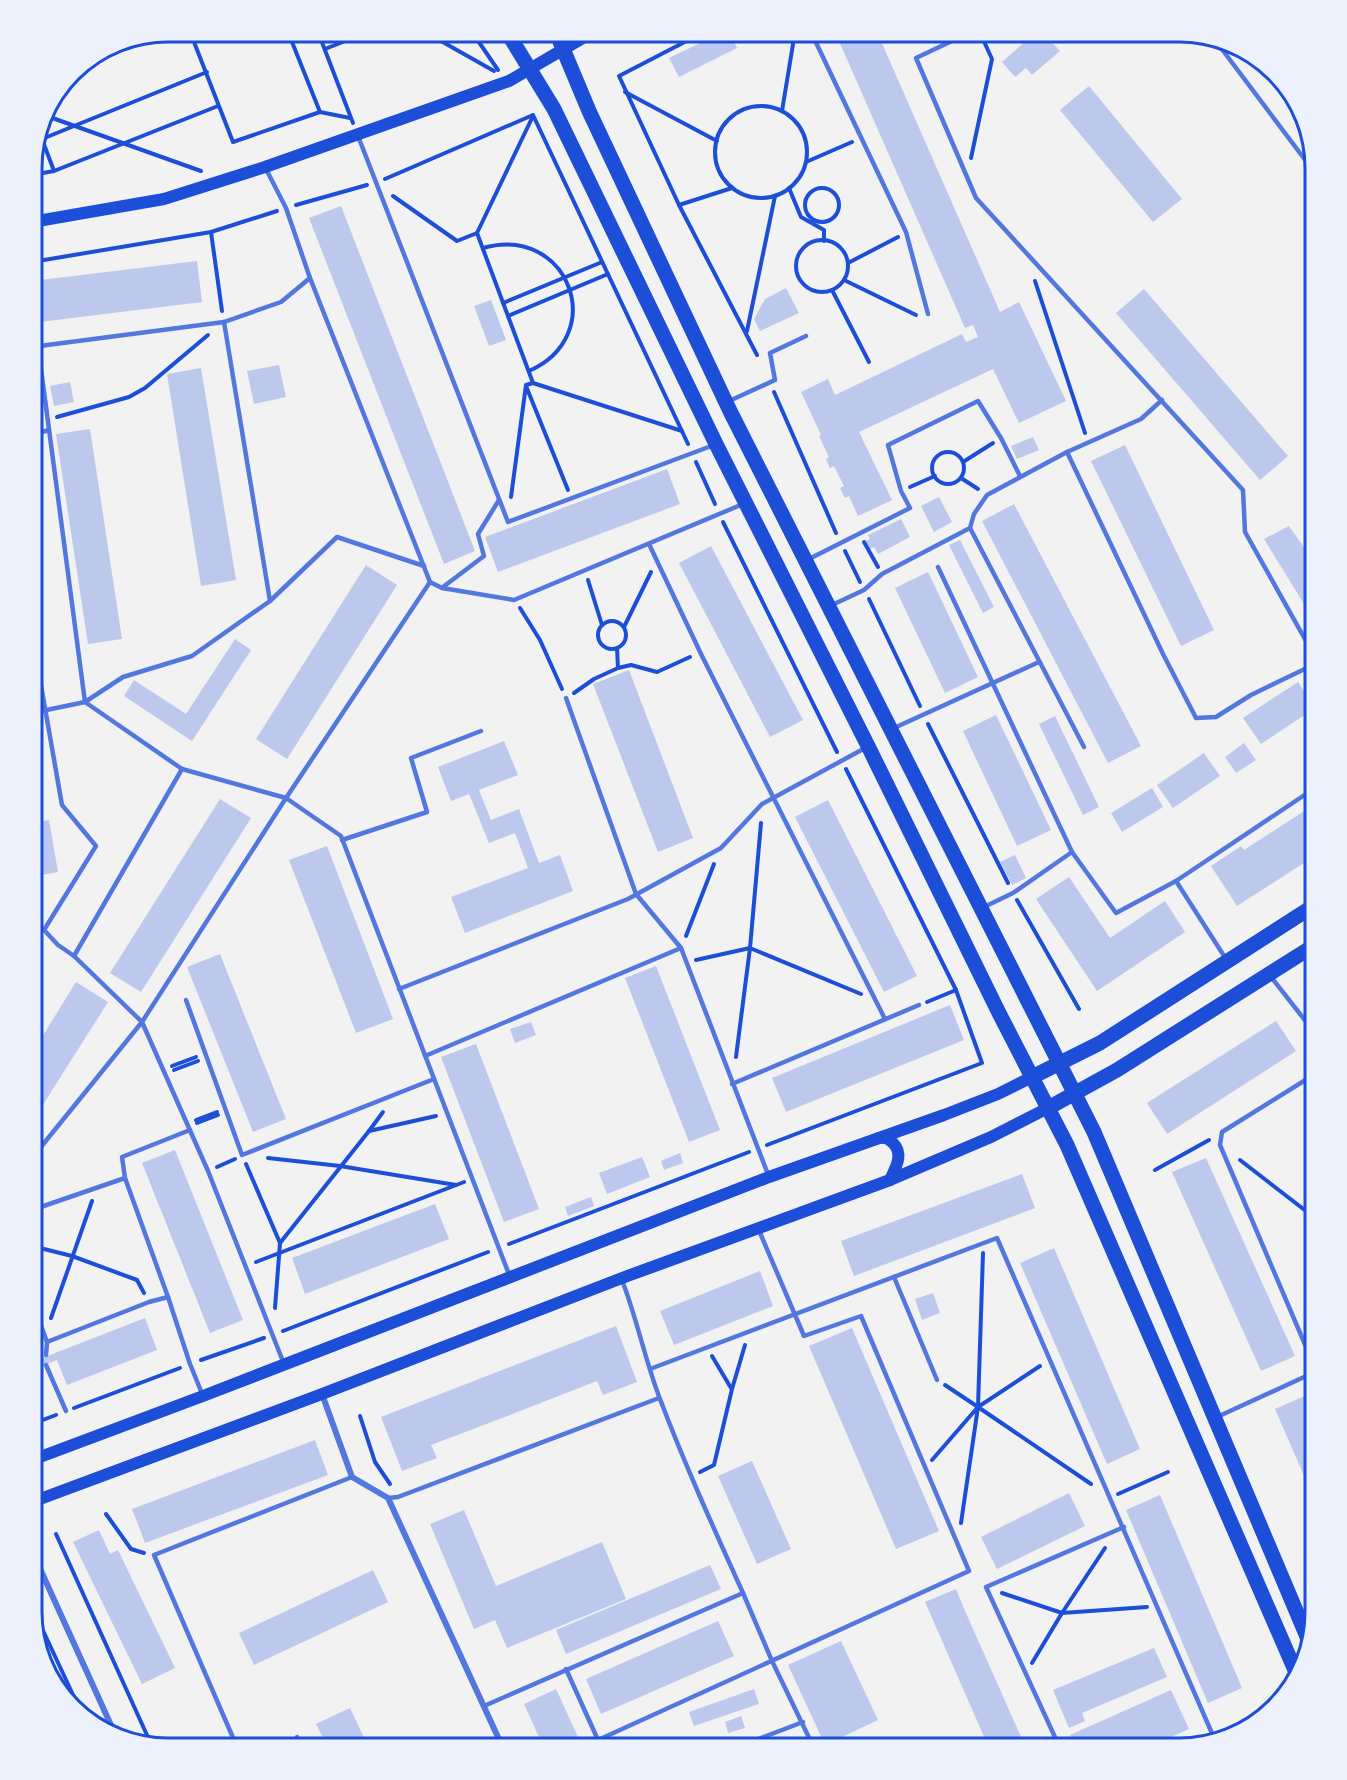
<svg xmlns="http://www.w3.org/2000/svg" width="1347" height="1780" viewBox="0 0 1347 1780" font-family="'Exo 2',sans-serif">
<style>
.building{fill:#bdc9ec}
.lines{fill:none;stroke-linecap:round;stroke-linejoin:round}
.path{stroke:#1d4ed8;stroke-width:4}
.service{stroke:#5277de;stroke-width:4.5}
.minor{stroke:#5277de;stroke-width:6}
.secondary{stroke:#1d4ed8;stroke-width:12}
.primary{stroke:#1d4ed8;stroke-width:15}
.rim{fill:none;stroke:#1d4ed8;stroke-width:3}
</style>
<rect width="100%" height="100%" fill="#f2f2f2"/>
<g class="building">
<path d="M723,32H729L737,48L679,77L669,58Z"/>
<path d="M835,32H877L1000,312L1019,302L1066,401L1019,423L993,369L859,432L892,500L858,516L849,496L845,498L840,488L844,486L834,466L830,468L826,459L829,457L819,436L821,435L801,392L828,379L835,395L962,334L966,342L978,337L973,325L965,328Z"/>
<path d="M1036,32H1042L1060,51L1032,75L1026,68L1015,77L1002,62Z"/>
<path d="M1089,86L1182,199L1153,222L1060,110Z"/>
<path d="M341,206L475,551L444,564L309,218Z"/>
<path d="M197,261L202,302L32,323V281Z"/>
<path d="M786,288L799,313L760,331L754,319L765,299Z"/>
<path d="M1144,289L1288,456L1260,480L1116,313Z"/>
<path d="M491,300L506,340L489,346L474,306Z"/>
<path d="M279,365L286,397L254,404L247,371Z"/>
<path d="M201,368L236,580L201,586L167,374Z"/>
<path d="M70,382L74,402L54,406L50,386Z"/>
<path d="M90,429L122,639L88,644L56,434Z"/>
<path d="M1033,437L1039,450L1017,459L1011,446Z"/>
<path d="M1125,445L1214,630L1181,646L1091,461Z"/>
<path d="M667,469L680,504L498,572L485,537Z"/>
<path d="M939,497L952,522L934,532L921,506Z"/>
<path d="M1014,504L1141,746L1108,763L982,521Z"/>
<path d="M901,519L910,537L878,554L874,547L870,549L866,541L870,539L868,535Z"/>
<path d="M1289,526L1315,563V622L1264,539Z"/>
<path d="M960,540L994,607L983,613L949,545Z"/>
<path d="M711,546L803,720L770,737L679,563Z"/>
<path d="M366,565L397,585L287,759L256,739Z"/>
<path d="M928,572L978,677L945,693L895,588Z"/>
<path d="M235,639L251,650L192,741L124,696L134,680L186,714Z"/>
<path d="M629,670L693,838L658,852L593,684Z"/>
<path d="M1298,682L1315,708L1261,744L1243,718Z"/>
<path d="M996,715L1051,830L1017,846L963,731Z"/>
<path d="M1055,716L1099,807L1083,815L1039,724Z"/>
<path d="M504,741L518,775L479,790L491,820L519,809L539,863L560,855L573,891L465,933L451,897L528,868L515,833L489,843L469,794L451,801L438,767Z"/>
<path d="M1244,743L1256,760L1236,773L1225,757Z"/>
<path d="M1204,753L1220,776L1173,808L1157,785Z"/>
<path d="M1152,788L1163,807L1122,832L1111,813Z"/>
<path d="M220,799L251,818L141,992L110,973Z"/>
<path d="M828,800L917,976L884,992L795,817Z"/>
<path d="M1315,804V856L1237,906L1211,866L1241,846L1244,850Z"/>
<path d="M49,820L58,872L32,877V823Z"/>
<path d="M327,846L393,1019L356,1033L289,860Z"/>
<path d="M1015,855L1026,878L1012,885L1000,862Z"/>
<path d="M1069,877L1110,938L1165,901L1185,932L1097,991L1036,899Z"/>
<path d="M220,954L286,1119L253,1132L187,967Z"/>
<path d="M656,966L720,1130L689,1142L625,978Z"/>
<path d="M76,982L108,1002L32,1122V1053Z"/>
<path d="M950,1005L964,1040L786,1112L772,1078Z"/>
<path d="M1276,1021L1296,1051L1167,1134L1147,1103Z"/>
<path d="M531,1022L536,1035L515,1043L510,1029Z"/>
<path d="M476,1044L539,1209L504,1222L441,1057Z"/>
<path d="M175,1150L243,1320L210,1333L142,1163Z"/>
<path d="M680,1153L683,1163L664,1170L661,1161Z"/>
<path d="M642,1157L650,1177L607,1194L599,1173Z"/>
<path d="M1206,1158L1295,1356L1261,1371L1172,1172Z"/>
<path d="M1022,1174L1035,1208L854,1276L841,1241Z"/>
<path d="M591,1197L594,1206L568,1216L565,1207Z"/>
<path d="M435,1204L449,1239L305,1294L292,1258Z"/>
<path d="M1054,1248L1140,1449L1107,1464L1020,1263Z"/>
<path d="M760,1271L773,1306L674,1345L660,1311Z"/>
<path d="M933,1293L940,1313L922,1320L915,1299Z"/>
<path d="M145,1318L157,1350L67,1385L57,1360L32,1370V1362Z"/>
<path d="M616,1326L637,1382L603,1395L597,1381L515,1413L431,1445L437,1458L402,1471L381,1417Z"/>
<path d="M852,1328L939,1531L896,1549L809,1346Z"/>
<path d="M1309,1394L1315,1410V1501L1275,1409Z"/>
<path d="M315,1440L328,1475L145,1543L132,1509Z"/>
<path d="M752,1461L791,1549L757,1564L718,1476Z"/>
<path d="M1069,1493L1085,1526L997,1569L981,1537Z"/>
<path d="M1160,1495L1242,1688L1208,1703L1126,1510Z"/>
<path d="M464,1510L496,1586L602,1542L626,1599L507,1648L495,1620L474,1629L430,1524Z"/>
<path d="M99,1530L110,1554L118,1550L175,1668L142,1684L73,1542Z"/>
<path d="M710,1565L721,1589L566,1654L556,1630Z"/>
<path d="M373,1570L388,1602L254,1665L239,1633Z"/>
<path d="M956,1589L965,1611L1026,1748H989L925,1602Z"/>
<path d="M718,1621L734,1656L601,1714L586,1679Z"/>
<path d="M841,1641L878,1720L825,1745L788,1665Z"/>
<path d="M1154,1648L1167,1677L1082,1713L1085,1721L1069,1728L1053,1690Z"/>
<path d="M556,1689L583,1748H544L524,1704Z"/>
<path d="M754,1689L759,1704L694,1726L689,1712Z"/>
<path d="M1171,1690L1189,1729L1146,1748H1077L1070,1735Z"/>
<path d="M350,1708L369,1748H328L316,1724Z"/>
<path d="M741,1716L745,1728L728,1733L725,1722Z"/>
</g>
<g class="lines">
<g class="path">
<path d="M218,32L194,42L233,142L320,112L288,32"/>
<path d="M318,32L353,123"/>
<path d="M425,32L494,71"/>
<path d="M472,32L498,70"/>
<path d="M704,32L619,76L679,205L757,355"/>
<path d="M325,49L368,32"/>
<path d="M625,92L717,141"/>
<circle cx="761" cy="152" r="46"/>
<path d="M782,111L795,32"/>
<path d="M320,112L350,118"/>
<path d="M44,115L201,171"/>
<path d="M533,115L688,444"/>
<path d="M971,158L992,59L981,35"/>
<path d="M806,162L852,142"/>
<path d="M54,171L42,139L207,72"/>
<path d="M32,175L54,171L218,106"/>
<path d="M385,179L533,115"/>
<circle cx="822" cy="205" r="17"/>
<path d="M789,188L801,217L824,230V241"/>
<path d="M393,196L457,241L477,233L533,116"/>
<path d="M296,205L367,185"/>
<path d="M679,205L732,188"/>
<path d="M211,232L222,311"/>
<path d="M477,233L508,316L608,274"/>
<circle cx="822" cy="266" r="26"/>
<path d="M483,248C569,224 610,335 529,371"/>
<path d="M32,262L211,232L277,211"/>
<path d="M848,263L898,237"/>
<path d="M844,280L916,315"/>
<path d="M1035,281L1085,433"/>
<path d="M832,290L869,362"/>
<path d="M503,303L602,262"/>
<path d="M508,316L533,383L682,431"/>
<path d="M747,331L775,196"/>
<path d="M526,386L568,490"/>
<path d="M774,392L836,533"/>
<path d="M57,417L129,397L145,388L208,335"/>
<circle cx="948" cy="468" r="16"/>
<path d="M696,462L715,504"/>
<path d="M963,462L993,443"/>
<path d="M961,478L978,489"/>
<path d="M910,487L935,476"/>
<path d="M511,497L526,385L533,383"/>
<path d="M723,522L837,752"/>
<path d="M864,542L878,567"/>
<path d="M845,551L860,582"/>
<path d="M588,580L602,625"/>
<path d="M869,599L920,706"/>
<path d="M520,608L540,640L562,689"/>
<circle cx="612" cy="635" r="14"/>
<path d="M624,627L651,572"/>
<path d="M617,648L618,668"/>
<path d="M574,693L594,679L618,668L631,665L657,672L690,657"/>
<path d="M928,724L1008,883"/>
<path d="M1017,900L1079,1009"/>
<path d="M686,936L714,864"/>
<path d="M696,960L750,948L861,994"/>
<path d="M927,1002L956,990"/>
<path d="M736,1057L750,948L761,823"/>
<path d="M172,1066L196,1057"/>
<path d="M174,1070L198,1061"/>
<path d="M196,1120L217,1112"/>
<path d="M197,1123L218,1115"/>
<path d="M369,1131L383,1112"/>
<path d="M767,1145L982,1063L956,990L846,769"/>
<path d="M268,1158L340,1166L456,1185"/>
<path d="M1240,1160L1315,1218"/>
<path d="M246,1164L280,1243L275,1308"/>
<path d="M217,1167L235,1159"/>
<path d="M1155,1170L1209,1140"/>
<path d="M280,1243L369,1131L436,1116"/>
<path d="M509,1244L749,1152"/>
<path d="M32,1246L72,1256L137,1280L144,1293"/>
<path d="M256,1262L464,1182"/>
<path d="M51,1318L92,1201"/>
<path d="M283,1331L488,1252"/>
<path d="M712,1356L731,1388"/>
<path d="M201,1360L264,1338"/>
<path d="M1040,1366L978,1407L1091,1484"/>
<path d="M74,1408L180,1368"/>
<path d="M360,1416L375,1462L390,1484"/>
<path d="M32,1424L56,1415"/>
<path d="M932,1460L978,1407L945,1385"/>
<path d="M700,1472L714,1465L732,1389L745,1345"/>
<path d="M1118,1494L1168,1472"/>
<path d="M106,1514L131,1549L144,1553"/>
<path d="M961,1523L978,1407L983,1253"/>
<path d="M56,1534L151,1744"/>
<path d="M1002,1593L1062,1613L1147,1607"/>
<path d="M32,1607L81,1712"/>
<path d="M1032,1663L1062,1613L1105,1548"/>
</g>
<g class="service">
<path d="M811,32L906,232L928,314"/>
<path d="M971,32L916,58L976,198L1243,490L1245,532L1315,657"/>
<path d="M1215,40L1315,173"/>
<path d="M358,136L508,522L714,445"/>
<path d="M266,169L286,208L310,278L430,582"/>
<path d="M224,322L270,601"/>
<path d="M38,346L85,702L123,677L192,656L270,601L337,537L424,566"/>
<path d="M32,347L224,322L281,302L310,278"/>
<path d="M727,402L775,380L770,353L806,336"/>
<path d="M32,435L49,430"/>
<path d="M1067,452L1163,654L1196,718L1216,717L1251,695L1315,664"/>
<path d="M970,528L1084,747"/>
<path d="M649,544L702,656L885,1019"/>
<path d="M809,559L910,508L901,491L888,445L978,401L1001,438L1020,476"/>
<path d="M938,567L1072,852"/>
<path d="M443,587L484,556L478,534L499,500"/>
<path d="M832,605L864,590L882,574L970,528L974,514L987,495L1067,452L1141,419L1162,400"/>
<path d="M32,634L62,805L96,846L44,930L58,945L74,956L142,1022L208,1171L284,1364"/>
<path d="M32,713L85,702L182,769L286,798L341,836L510,1277"/>
<path d="M894,728L1039,662"/>
<path d="M342,840L427,812L411,758L481,731"/>
<path d="M1176,881L1315,788"/>
<path d="M984,907L1013,893L1072,852L1116,913L1176,881L1226,959"/>
<path d="M681,948L769,1177"/>
<path d="M74,956L182,769"/>
<path d="M1271,977L1315,1033"/>
<path d="M399,989L628,899L721,848L762,804L867,747"/>
<path d="M186,1000L242,1155L434,1079"/>
<path d="M425,1056L681,948L636,894L566,698"/>
<path d="M732,1084L919,1005"/>
<path d="M32,1158L142,1022L286,798L430,582L442,588L514,600L743,504"/>
<path d="M125,1178L122,1157L190,1130"/>
<path d="M32,1210L125,1178L168,1297"/>
<path d="M894,1277L937,1380"/>
<path d="M32,1301L47,1342L46,1355"/>
<path d="M47,1342L149,1302L168,1297L190,1364L203,1396"/>
<path d="M46,1365L66,1411"/>
<path d="M1315,1368L1220,1145L1222,1132L1315,1074"/>
<path d="M650,1369L997,1238L1214,1738"/>
<path d="M1217,1417L1315,1372"/>
<path d="M388,1498L398,1497L659,1398"/>
<path d="M743,1593L772,1661L814,1748"/>
<path d="M566,1669L598,1740L969,1571L861,1316L804,1336L758,1228"/>
<path d="M484,1706L743,1593C714,1529 685,1465 660,1399C645,1360 637,1319 622,1280"/>
<path d="M297,1737L302,1748"/>
<path d="M234,1740L154,1555L352,1477"/>
<path d="M598,1740L602,1748"/>
<path d="M219,1748L234,1740L238,1748"/>
<path d="M756,1748L753,1741L803,1722"/>
<path d="M1060,1748L986,1587L1124,1527"/>
</g>
<g class="minor">
<path d="M322,1394L352,1477L388,1498L503,1748"/>
<path d="M32,1551L115,1734"/>
</g>
<g class="secondary">
<path d="M32,222L164,199L265,167L509,81L593,32"/>
<path d="M879,1138C885,1137 888,1138 893,1143C904,1154 896,1167 890,1180"/>
<path d="M32,1460L203,1396L769,1177L944,1115L998,1094L1032,1077"/>
<path d="M32,1502L322,1394L622,1278L890,1180L991,1137L1048,1108"/>
</g>
<g class="primary">
<path d="M507,32L554,109L716,444L868,746L999,1013L1067,1145L1298,1677"/>
<path d="M556,32L589,111L730,411L1094,1132L1308,1639"/>
<path d="M1032,1077L1100,1043L1315,905"/>
<path d="M1048,1108L1117,1070L1315,945"/>
</g>
</g>
<path d="M0 0H1347V1780H0ZM168 42H1179A126 126 0 0 1 1305 168V1612A126 126 0 0 1 1179 1738H168A126 126 0 0 1 42 1612V168A126 126 0 0 1 168 42Z" fill="#edf1fc" fill-rule="evenodd"/>
<path class="rim" d="M168 42H1179A126 126 0 0 1 1305 168V1612A126 126 0 0 1 1179 1738H168A126 126 0 0 1 42 1612V168A126 126 0 0 1 168 42Z"/>
</svg>
